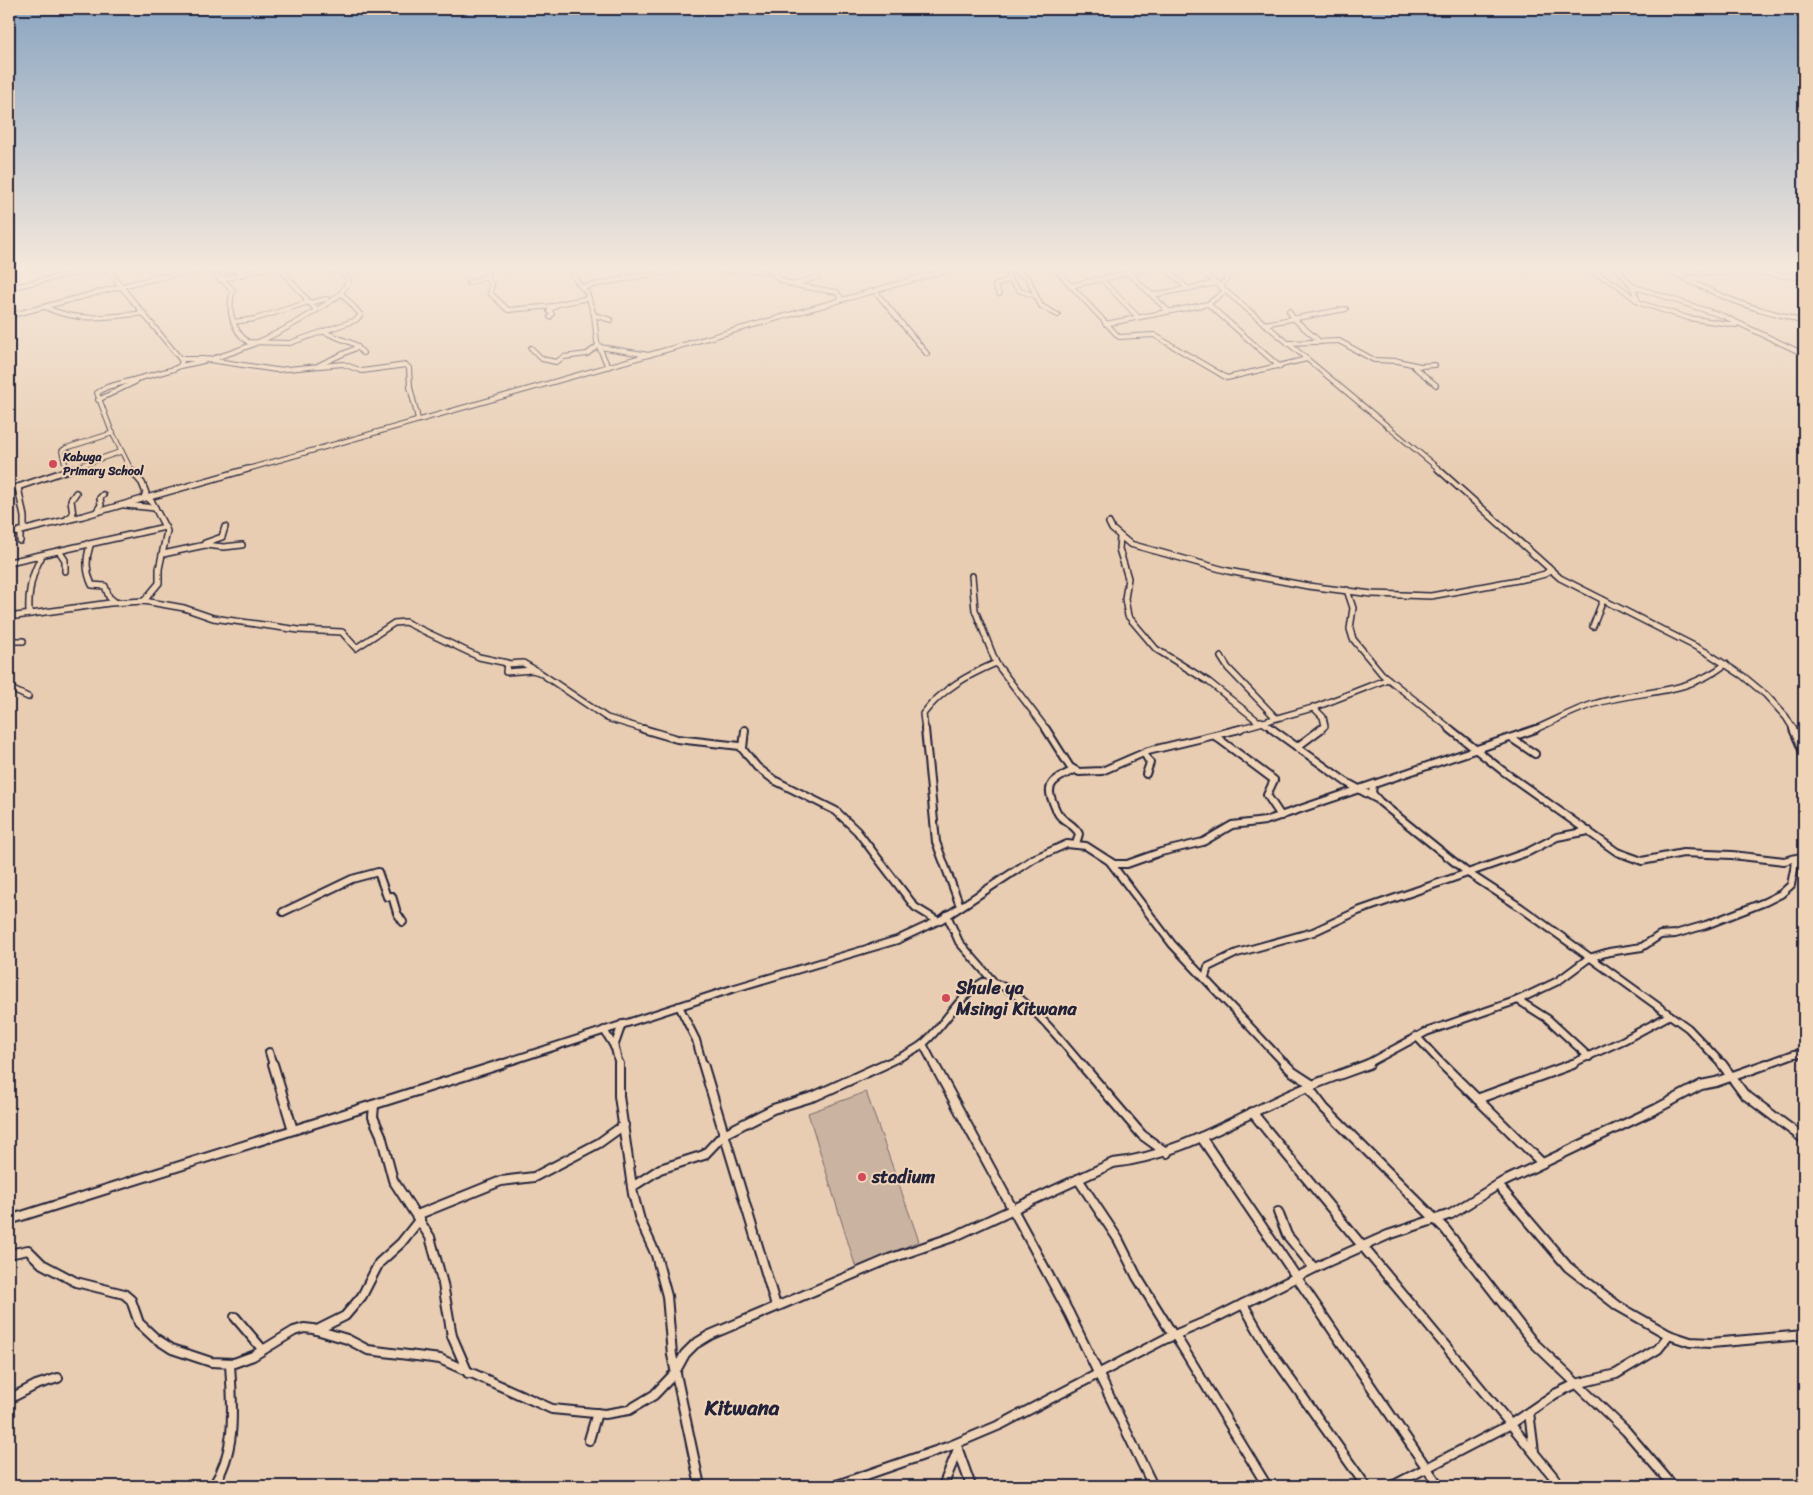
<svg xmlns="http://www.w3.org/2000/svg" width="1813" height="1495" viewBox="0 0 1813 1495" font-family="Sriracha,sans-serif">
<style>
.green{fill:#cab3a0;stroke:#766a6e}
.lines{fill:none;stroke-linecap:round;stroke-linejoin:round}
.minor-far3-casing{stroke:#22223b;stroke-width:6}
.minor-far2-casing{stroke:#22223b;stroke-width:8}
.minor-far1-casing{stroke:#22223b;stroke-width:10}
.minor-casing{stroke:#22223b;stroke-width:12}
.minor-far3{stroke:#f0d4b7;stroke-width:4}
.minor-far2{stroke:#f0d4b7;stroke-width:5}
.minor-far1{stroke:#f0d4b7;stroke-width:6}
.minor{stroke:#f0d4b7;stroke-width:8}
.poi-dot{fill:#d1495b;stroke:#f0d4b7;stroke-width:2}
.labels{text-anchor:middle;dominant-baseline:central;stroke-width:4;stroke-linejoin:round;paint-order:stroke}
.far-poi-label{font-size:12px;font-weight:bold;fill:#22223b;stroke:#f0d4b7;text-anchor:start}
.near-poi-label{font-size:18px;font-weight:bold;fill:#22223b;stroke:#f0d4b7;text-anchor:start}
.near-quarter-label{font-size:21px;font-weight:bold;fill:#22223b;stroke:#f0d4b7}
</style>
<rect width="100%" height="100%" fill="#e8cdb2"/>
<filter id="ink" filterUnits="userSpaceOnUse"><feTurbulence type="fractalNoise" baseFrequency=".02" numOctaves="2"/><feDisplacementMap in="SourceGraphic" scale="10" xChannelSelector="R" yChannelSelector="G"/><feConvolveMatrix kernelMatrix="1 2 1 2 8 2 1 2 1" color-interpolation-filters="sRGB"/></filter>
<g filter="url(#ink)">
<path class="green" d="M866,1092L919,1241L856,1268L808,1113Z"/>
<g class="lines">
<g class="minor-far3-casing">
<g id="minor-far3">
<path d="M106,268L182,361L180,366L174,369L107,387L97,393L111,430L131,470"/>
<path d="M148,268L155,272L157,278"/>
<path d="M217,268L215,273L233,290C227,309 232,330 248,342L290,343L356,320L361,315L343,295"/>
<path d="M280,268L316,310"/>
<path d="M488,268L487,278L492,285L490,293L508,310L554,306"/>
<path d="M571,268L577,282L587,293L594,315L597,342L608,367"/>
<path d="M621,268L627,278"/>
<path d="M709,268L730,271L748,268"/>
<path d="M745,268L766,273"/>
<path d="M768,268L779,279L793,285L837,292L842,300"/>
<path d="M1009,268L1028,278L1041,306L1058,315"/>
<path d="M1070,268L1058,272L1119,337L1154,335L1227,378L1307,359"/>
<path d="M1124,268L1168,311"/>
<path d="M1166,268L1188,289"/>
<path d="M1198,268L1440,470"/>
<path d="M1585,268L1616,284L1640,303L1688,318L1736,325"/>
<path d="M1617,268L1632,286L1638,301"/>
<path d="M1667,268C1688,282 1735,303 1759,309C1775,314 1789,316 1804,323"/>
<path d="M202,270H235L244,273"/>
<path d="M1673,273L1755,272L1804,278"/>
<path d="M1009,279L1020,291L1036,296"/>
<path d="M1101,279L1137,316"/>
<path d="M220,280L266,268"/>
<path d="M468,283L486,277"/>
<path d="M793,285L817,277"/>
<path d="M1070,286L1150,268"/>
<path d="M1632,286L1723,316L1804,354"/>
<path d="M582,287L686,268"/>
<path d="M1221,287L1233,268"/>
<path d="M9,288L70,274L107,270"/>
<path d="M875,291L927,354"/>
<path d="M999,294L995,286L1009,279L1005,268"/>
<path d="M1153,295L1217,283"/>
<path d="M309,303L327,299"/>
<path d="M1208,304L1280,367"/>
<path d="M45,307C76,323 110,317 144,313"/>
<path d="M1289,311L1294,319L1320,342"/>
<path d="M594,315L611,320"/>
<path d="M9,316L134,283L206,268"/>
<path d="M550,317L552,314L549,311L558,304L589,298"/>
<path d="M233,322L255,319L309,302"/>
<path d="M1105,324L1208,304L1225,291"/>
<path d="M1264,324L1346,309"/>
<path d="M324,332L354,344L363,353"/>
<path d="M1288,343L1339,341L1374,360L1398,361L1420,366L1435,365"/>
<path d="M600,347L649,355"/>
<path d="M531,348L542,359L556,362L564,357L587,354L599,345"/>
<path d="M181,359H203L276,370L343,364L362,371L406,365L409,368L410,387L418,419"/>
<path d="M319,365L358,347"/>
<path d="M180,366C231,357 273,338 317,310C334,298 339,300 349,280L340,271L328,268"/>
<path d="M1414,367L1436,385"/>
<path d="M98,400L135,382"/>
<path d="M65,463L62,451L66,448L113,433"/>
<path d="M67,470L120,452"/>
<path d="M244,470L954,268"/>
</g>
</g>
<g class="minor-far2-casing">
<g id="minor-far2">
<path d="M130,469L142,483L146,493L144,497"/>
<path d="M1438,469L1560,578L1706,652L1743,676L1766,695L1786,717L1794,730"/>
<path d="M18,487L24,517V530"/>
<path d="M9,490L71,469"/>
<path d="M125,505L155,508"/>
<path d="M97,511L101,505L100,498L103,495"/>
<path d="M68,518L73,515L71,500L76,493"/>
<path d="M1109,523L1112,529L1130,544L1228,571L1308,586L1372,594L1431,596L1534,577L1545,574L1551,569"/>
<path d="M20,531V541"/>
<path d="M9,534L83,516L248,469"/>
<path d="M1120,537L1119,549L1128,578L1125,599L1128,616L1156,649L1209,682L1259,722"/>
<path d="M205,543L222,537L225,527"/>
<path d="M87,544L90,546C85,560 86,572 92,585L105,586L109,597L115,602"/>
<path d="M59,551L65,560V571"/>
<path d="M163,554L205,545L224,547L242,545"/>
<path d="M9,562L165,527"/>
<path d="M972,576L975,610L996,663L1047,730"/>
<path d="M1347,590L1353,608L1350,629L1353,639L1382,674L1452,730"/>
<path d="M144,601L159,583V569L167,531L152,502L147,497"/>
<path d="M29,613C28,594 31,575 41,558L35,556"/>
<path d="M9,617L110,603L144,601L184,608L213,618L299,630L342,632L356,648L394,623L405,622L479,657L507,663L506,672L532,670L539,672L607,718L647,730"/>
<path d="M1593,626L1603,600"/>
<path d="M9,641H23"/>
<path d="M1221,657L1228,668L1275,717"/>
<path d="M507,664L523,663L535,670"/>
<path d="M9,683L13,690L28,697"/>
<path d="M1313,707L1323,717L1325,726L1320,730"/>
<path d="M1261,721L1274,730"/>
<path d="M925,730L923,714C942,689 968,675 996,663"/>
<path d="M1235,730L1316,707L1388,679"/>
<path d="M1533,730C1553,722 1573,710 1594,704C1641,689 1683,697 1726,664"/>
</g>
</g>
<g class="minor-far1-casing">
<g id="minor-far1">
<path d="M643,729L677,739L740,746L757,767L774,780L836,811L857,831L915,907L938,921"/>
<path d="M925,729L936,842L960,906"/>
<path d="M1046,729L1070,767L1079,772L1102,771L1148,751L1240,729"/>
<path d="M1272,729L1346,782L1375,798"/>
<path d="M1450,729L1503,771L1617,852L1642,861L1683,853L1732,855L1784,861L1804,856"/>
<path d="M1793,729L1804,754"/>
<path d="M1215,736L1274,780L1267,795L1281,816"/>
<path d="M1511,738L1535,754"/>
<path d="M1297,747L1321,729"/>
<path d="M743,748L745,730"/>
<path d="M1144,753L1150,763L1146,774"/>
<path d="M1074,770C1060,777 1044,782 1052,800C1054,805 1056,811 1059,815C1065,822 1075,825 1079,834L1076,844"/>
<path d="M1373,785L1372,793L1380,802L1468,873L1520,907L1688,1028L1723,1065"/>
<path d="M1110,862L1172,944L1286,1065"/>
<path d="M283,912L352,879L378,872L387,897L392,896L397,913L403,922"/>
<path d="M947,915L959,942L993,981"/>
<path d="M1205,977L1208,967L1237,953L1313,932L1358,911L1528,852L1557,837L1589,831"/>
<path d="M1518,1000L1548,1019L1589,1057"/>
<path d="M679,1006L696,1040L703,1065"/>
<path d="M604,1030L615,1048L619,1065"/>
<path d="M1416,1036L1443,1065"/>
<path d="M923,1044L934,1065"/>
<path d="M614,1047L622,1024"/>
<path d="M269,1052L273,1065"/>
<path d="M498,1065L732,989L897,940L942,919L1033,859L1067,844L1086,846L1114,864H1127L1161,852L1203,842L1232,825L1265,821L1536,729"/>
<path d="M883,1065C897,1058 912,1053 924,1043C946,1024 957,997 983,982C988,983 994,983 998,984C1027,997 1061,1041 1082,1065"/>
<path d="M1365,1065L1426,1032L1518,1000L1558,981L1589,958L1609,952L1642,947L1660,935L1675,934L1706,925L1765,902L1781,894L1791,885L1796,859"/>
<path d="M1569,1065L1624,1040L1670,1015"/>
<path d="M1764,1065L1794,1054L1804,1053"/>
</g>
</g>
<g class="minor-casing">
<g id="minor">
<path d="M273,1064L293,1130"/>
<path d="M619,1064V1096L633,1194L640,1220L656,1255L667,1296L672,1355L700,1486"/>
<path d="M703,1064L776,1306"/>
<path d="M934,1064L1069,1313L1153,1486"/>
<path d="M1081,1064L1142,1135L1167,1153"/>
<path d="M1285,1064L1293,1072L1313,1085"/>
<path d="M1442,1064L1542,1163"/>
<path d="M1722,1064L1744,1094L1804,1139"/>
<path d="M1308,1087L1324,1108L1445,1229L1532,1341L1626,1431L1673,1486"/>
<path d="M1477,1099L1573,1064"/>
<path d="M374,1105L373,1117L381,1135L393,1180L430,1237L443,1284L452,1336L468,1373"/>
<path d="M1252,1112C1354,1238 1459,1360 1561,1486"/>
<path d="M1201,1137L1439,1486"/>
<path d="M1078,1179L1118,1239L1137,1277L1173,1335"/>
<path d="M1498,1185L1568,1267L1618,1306L1669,1335L1690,1342L1711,1343L1804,1335"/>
<path d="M632,1187L660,1169L704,1155L724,1134L773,1109L815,1096L885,1064"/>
<path d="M1278,1212L1287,1235L1314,1268"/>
<path d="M417,1215L501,1181L534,1177L599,1143L624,1125"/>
<path d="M9,1220L502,1064"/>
<path d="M9,1254L28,1250L42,1264L76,1282L124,1294L131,1300L139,1323L155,1338L172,1349L211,1362L234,1363L253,1356L294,1331L304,1328L313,1329L347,1339L368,1350L440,1359L552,1409L605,1414L629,1410L654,1395L674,1374L685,1354L695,1344L710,1335L889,1259L953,1237L1113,1163C1179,1156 1234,1119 1294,1093C1318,1082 1344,1073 1369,1064"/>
<path d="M1243,1304L1268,1348L1366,1486"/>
<path d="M235,1317L263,1350"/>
<path d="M317,1330L345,1316L362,1296L379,1263L401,1243L420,1219"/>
<path d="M1175,1335L1267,1486"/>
<path d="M9,1399L36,1385L58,1378"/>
<path d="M1529,1412L1534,1452"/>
<path d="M589,1440L597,1413"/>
<path d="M956,1444L971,1486"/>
<path d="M213,1486C238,1449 232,1405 230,1363"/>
<path d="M834,1486L950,1446L1002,1424L1165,1339L1219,1316L1325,1263L1388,1235L1451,1214L1501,1183L1656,1109L1701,1085L1716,1082L1767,1064"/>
<path d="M943,1486L958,1449"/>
<path d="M1392,1486L1511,1424L1555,1394L1576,1384L1616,1374L1658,1349L1669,1335"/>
</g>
</g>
<use href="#minor-far3" class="minor-far3"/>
<use href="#minor-far2" class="minor-far2"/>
<use href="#minor-far1" class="minor-far1"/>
<use href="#minor" class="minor"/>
</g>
</g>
<linearGradient id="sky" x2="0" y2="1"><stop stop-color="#8aa5c1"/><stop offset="0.56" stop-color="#f5e8dc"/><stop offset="1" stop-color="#f5e8dc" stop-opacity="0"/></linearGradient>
<rect width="1813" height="477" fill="url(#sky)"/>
<g class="poi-dot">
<circle cx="53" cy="464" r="5"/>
<circle cx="946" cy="998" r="5"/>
<circle cx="862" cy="1177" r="5"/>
</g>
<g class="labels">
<g class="far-poi-label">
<text x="63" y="457">Kabuga<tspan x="63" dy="14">Primary School</tspan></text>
</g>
<g class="near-poi-label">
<text x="956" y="988">Shule ya<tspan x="956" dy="21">Msingi Kitwana</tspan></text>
<text x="872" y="1177">stadium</text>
</g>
<g class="near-quarter-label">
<text x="742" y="1408">Kitwana</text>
</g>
</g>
<rect width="1813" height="1495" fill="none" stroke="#f0d4b7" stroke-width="30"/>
<rect x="15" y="15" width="1783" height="1465" fill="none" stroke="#22223b" stroke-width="2" filter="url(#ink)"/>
</svg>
